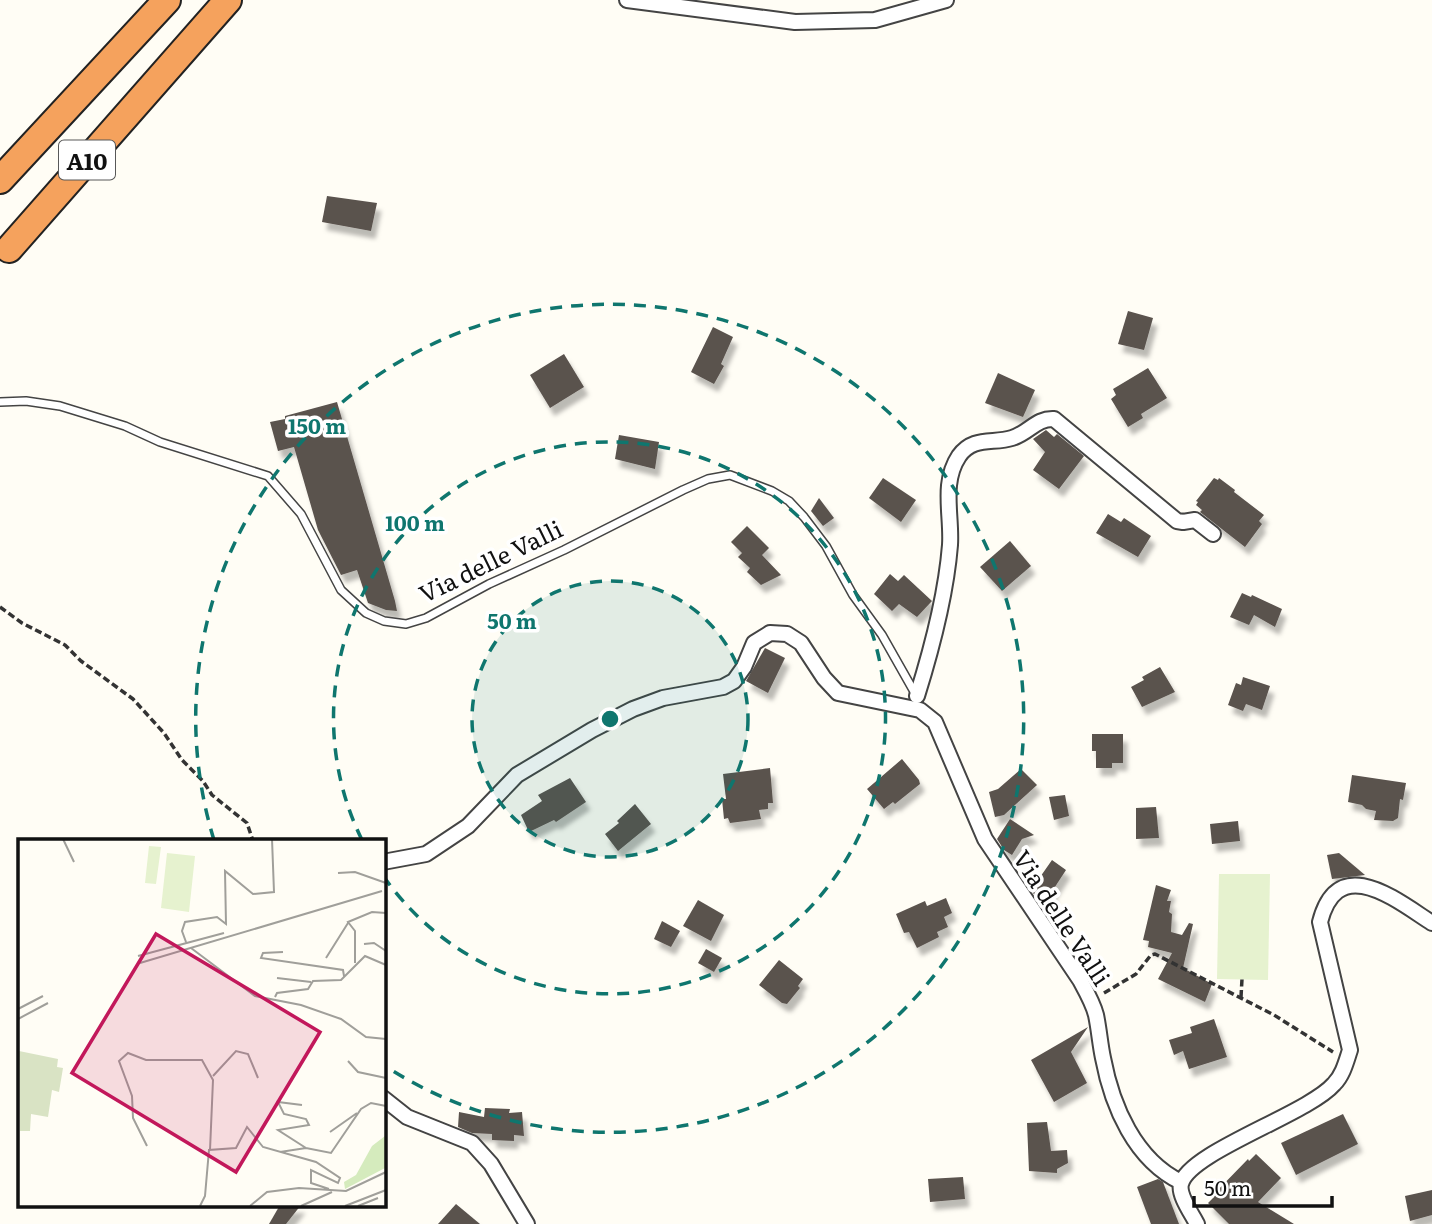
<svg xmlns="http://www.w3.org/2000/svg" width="1432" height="1224" viewBox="0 0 1432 1224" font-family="Literata,serif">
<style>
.pitch{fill:#e6f2cf}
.building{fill:#5a524d;filter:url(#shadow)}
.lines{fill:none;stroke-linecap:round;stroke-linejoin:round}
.service-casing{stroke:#444;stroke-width:10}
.minor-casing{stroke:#444;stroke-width:18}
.motorway-casing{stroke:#222;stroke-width:30}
.path{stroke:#333;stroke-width:3.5;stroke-dasharray:7 3.5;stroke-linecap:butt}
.service{stroke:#fff;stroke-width:7}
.minor{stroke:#fff;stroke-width:14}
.motorway{stroke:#f5a25d;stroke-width:26}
.ring{fill:none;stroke:#0f766e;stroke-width:3.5;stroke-dasharray:12 9}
.labels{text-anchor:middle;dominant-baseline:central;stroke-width:7;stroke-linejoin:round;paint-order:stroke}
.shield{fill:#fff;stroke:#585858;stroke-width:2}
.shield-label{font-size:23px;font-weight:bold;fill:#111}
.street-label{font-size:24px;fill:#111;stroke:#fff}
.inset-road{fill:none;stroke:#a09f9a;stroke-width:2}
.view{fill:#c2185b;fill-opacity:0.15;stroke:#c2185b;stroke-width:3.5}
.inset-edge{fill:none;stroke:#111;stroke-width:3.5}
.centre{fill:#0f766e;stroke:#fff;stroke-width:3.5}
.ring-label{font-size:21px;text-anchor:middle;font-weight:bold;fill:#0f766e;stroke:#fff;stroke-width:7;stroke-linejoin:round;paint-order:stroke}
</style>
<defs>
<filter id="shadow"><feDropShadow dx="4.5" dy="8" stdDeviation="2" flood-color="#0004"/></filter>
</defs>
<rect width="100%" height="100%" fill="#fffdf5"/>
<path class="pitch" d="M1219,874H1270L1268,980L1217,979Z"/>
<g class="building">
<path d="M327,196L377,203L371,231L322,222Z"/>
<path d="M1128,311L1153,318L1144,350L1118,344Z"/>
<path d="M713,327L733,337L721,364L724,366L714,384L691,372Z"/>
<path d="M564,354L584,387L550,408L530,375Z"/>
<path d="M1148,368L1167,398L1141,414L1143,418L1128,427L1111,399L1116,395L1113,389Z"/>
<path d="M998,373L1035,390L1023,417L985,403Z"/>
<path d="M337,402L395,601L397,611L386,610L368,603L357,570L341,575L318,530L294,447L278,451L270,422L285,419V416Z"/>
<path d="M1046,430L1054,437L1057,434L1084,456L1059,489L1033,470L1045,452L1033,439Z"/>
<path d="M619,435L659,442L655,469L615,459Z"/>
<path d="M883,478L916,500L901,522L869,498Z"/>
<path d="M1214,478L1218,480L1219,478L1235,490L1234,492L1264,515L1259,521L1262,524L1245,547L1200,512L1202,510L1196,505L1198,502L1196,501Z"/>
<path d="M819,498L834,518L823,526L811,511Z"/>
<path d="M1108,514L1121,522L1124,518L1151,536L1138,557L1096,533Z"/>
<path d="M747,526L769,548L762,555L781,575L761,585L747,572L750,568L738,557L742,553L731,542Z"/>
<path d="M1010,541L1031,566L1002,591L980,567Z"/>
<path d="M890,574L898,581L904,575L932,601L917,617L899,604L892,611L874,594Z"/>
<path d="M1242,593L1251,597L1252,595L1282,609L1275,627L1254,615L1249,625L1230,617Z"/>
<path d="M765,648L785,658L768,693L746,681Z"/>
<path d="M1160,667L1175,692L1142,707L1131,687L1144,680L1142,677Z"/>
<path d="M1243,677L1270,686L1262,710L1246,704L1243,711L1228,705L1236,683L1241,685Z"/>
<path d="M1092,734H1123V763H1112V768H1096V751H1092Z"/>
<path d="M902,759L919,780L920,784L895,804L893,802L884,809L867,789Z"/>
<path d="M770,768L773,803H768V809L759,810L761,819L730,823L728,818L724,819L722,799H726L723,774Z"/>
<path d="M1021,769L1037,785L1004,815L995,817L989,792L998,789Z"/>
<path d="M1352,775L1406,783L1403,800L1400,799L1398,818L1393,821L1374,820L1376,811L1366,809L1362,805L1348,802Z"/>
<path d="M570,778L586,802L556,822L554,820L529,832L521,815L542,801L538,795Z"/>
<path d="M1065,795L1069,816L1054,820L1049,797Z"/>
<path d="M635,804L651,824L618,851L605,834L619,823L617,821Z"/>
<path d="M1156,807L1159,838L1136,839V808Z"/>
<path d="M1010,819L1034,835L1022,839L1012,855L1004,850L997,839Z"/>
<path d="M1238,821L1240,841L1212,844L1210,824Z"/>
<path d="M1339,853L1365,875L1332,879L1327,855Z"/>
<path d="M1052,860L1066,870L1051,893L1054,896L1046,907L1040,903L1031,890Z"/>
<path d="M1156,885L1171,890L1167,901H1171L1169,912L1172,914L1171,932L1182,935L1189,923L1193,924L1183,968L1212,984L1205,1002L1158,979L1172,953L1148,947L1149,941L1143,940Z"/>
<path d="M946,898L952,913L944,917L948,927L937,932L939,937L917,948L909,932L904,933L896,914L925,901L927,906Z"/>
<path d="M698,900L724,915L711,941L683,926Z"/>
<path d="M662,921L680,931L671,947L654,939Z"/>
<path d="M706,949L722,958L714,972L698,963Z"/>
<path d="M779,960L803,979L798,986L800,988L787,1004L782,1003L759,985Z"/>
<path d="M1214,1019L1227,1057L1189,1069L1183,1051L1174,1055L1169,1040L1192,1033L1190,1027Z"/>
<path d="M1088,1027L1071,1052L1087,1083L1054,1102L1031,1060Z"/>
<path d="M485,1108L510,1109L509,1113L522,1112L524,1136L514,1135V1141L492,1140V1134L472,1133L458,1127L459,1112L484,1117Z"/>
<path d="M1343,1114L1358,1144L1296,1175L1281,1143Z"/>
<path d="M1047,1122L1051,1151L1067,1150L1068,1163L1057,1169V1173L1029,1171L1027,1123Z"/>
<path d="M1256,1154L1281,1178L1258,1202L1294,1224H1229L1208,1203L1214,1197L1213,1195L1248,1159L1249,1161Z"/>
<path d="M963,1177L965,1199L930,1202L928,1179Z"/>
<path d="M1158,1179L1163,1182L1179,1224H1151L1137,1187Z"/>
<path d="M1432,1190V1215L1410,1221L1405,1196Z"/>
<path d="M456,1204L480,1224H438Z"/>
<path d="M280,1205H301L286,1224H269Z"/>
</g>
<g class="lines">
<g class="service-casing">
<path id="service" d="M0,402L26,401L60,406L125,426L160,442L268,476L301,514L341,590L366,613L384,621L406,624L426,618L489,584L564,550L683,490L708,479L730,475L772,491L789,501L804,517L826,546L853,595L882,635L916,695"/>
</g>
<g class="minor-casing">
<g id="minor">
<path d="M627,0L795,22L875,20L946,0"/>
<path d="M917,696C932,648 946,596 950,545C952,515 941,483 959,456C973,436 993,444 1012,438C1029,433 1036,418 1054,419L1177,521L1183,522L1195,520L1213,534"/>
<path d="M383,862L426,854L468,826L517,775L592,730L633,709L663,698L723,687L734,681L744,667L754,643L770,633L787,634L801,643L824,678L838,693L920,710L935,722L985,839L1080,980C1086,991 1093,1003 1096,1015C1099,1029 1100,1044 1103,1058C1112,1106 1135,1160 1181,1182"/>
<path d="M383,1098L407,1117L472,1143L491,1164L527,1224"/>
<path d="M1197,1224C1192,1214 1178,1195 1181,1184C1189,1152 1308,1114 1334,1084C1343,1075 1346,1062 1350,1050L1320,922C1338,852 1396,900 1432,923"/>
</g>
</g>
<g class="motorway-casing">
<g id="motorway">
<path d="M0,180L167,0"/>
<path d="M9,249L228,0"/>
</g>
</g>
<g class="path">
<path d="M0,607L22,623L65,645L81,661L133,699L164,733L182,760L203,781L212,795L247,823L253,841"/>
<path d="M1104,993L1136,974L1151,955L1155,954L1274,1015L1333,1052"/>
<path d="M1241,997L1242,979"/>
</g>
<use href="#service" class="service"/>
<use href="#minor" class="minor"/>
<use href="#motorway" class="motorway"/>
</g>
<circle cx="610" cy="719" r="138" fill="#0f766e" fill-opacity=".12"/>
<g class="ring">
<circle cx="610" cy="719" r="138"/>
<path d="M362 840A276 276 0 1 1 384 877"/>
<path d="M214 840A414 414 0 1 1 385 1066"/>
</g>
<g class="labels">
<rect class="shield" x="59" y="140.5" width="56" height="39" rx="5"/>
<g class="shield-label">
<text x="87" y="160">A10</text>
</g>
<g class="street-label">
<text transform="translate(490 560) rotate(-26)">Via delle Valli</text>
<text transform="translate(1063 917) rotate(57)">Via delle Valli</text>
</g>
</g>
<g transform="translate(18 839)">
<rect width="368" height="368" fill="#fffdf5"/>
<path d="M367,297V329L327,350L326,343L338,336L354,307Z" fill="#d5ebbd"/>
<path d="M1,212L40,220L39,228L45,229L41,253L34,251L30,278L13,275L12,292H2Z" fill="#d9e3c4"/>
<path d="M131,7L143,8L138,45L127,44ZM149,14L177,17L171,73L143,69Z" fill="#e6f2cf"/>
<path class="inset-road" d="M45,0L56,23M320,34L337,33L368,44M168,103L164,92L167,83L199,78L208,85L207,32L235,55L256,53L254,0M346,105L356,104L368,112M173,109L237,157L283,166L323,180L348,198L368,200M265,113L245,114L243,119L325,131L326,137M120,117L206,94M308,119L330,84M122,124L364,52M337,124V92L330,83L354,73L368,74M259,139L293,143M257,158L259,154L290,150L295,142L323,141L347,117L368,126M0,170L25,157M0,180L30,164M330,222L340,233L368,239M195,237L218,212L230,215L240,239M284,266L260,263L266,275L288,280L291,286L260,291L288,309M312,293L339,274M129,307L115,279L114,257L101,222L110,214L128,221H184L195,241L192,311M262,313L288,309L313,314L343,270L353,264L368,267M182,367L187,357L191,311L218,309L229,288L245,308L298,323L322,339L320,344L293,331V344L311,350M232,367L249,353L281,349L328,352L368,333M283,367L314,353M327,367L368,351M340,367L360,359"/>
<path class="view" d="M138,95L302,193L218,333L54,234Z"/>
<rect width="368" height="368" class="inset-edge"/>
</g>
<circle cx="610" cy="719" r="10" class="centre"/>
<g class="ring-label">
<text x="317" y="434">150 m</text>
<text x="415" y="531">100 m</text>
<text x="512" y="629">50 m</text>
</g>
<path d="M1194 1196v10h138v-10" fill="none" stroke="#111111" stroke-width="3.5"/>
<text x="1204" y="1196" font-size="21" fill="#111111" stroke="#ffffff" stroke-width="5" paint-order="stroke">50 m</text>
</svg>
